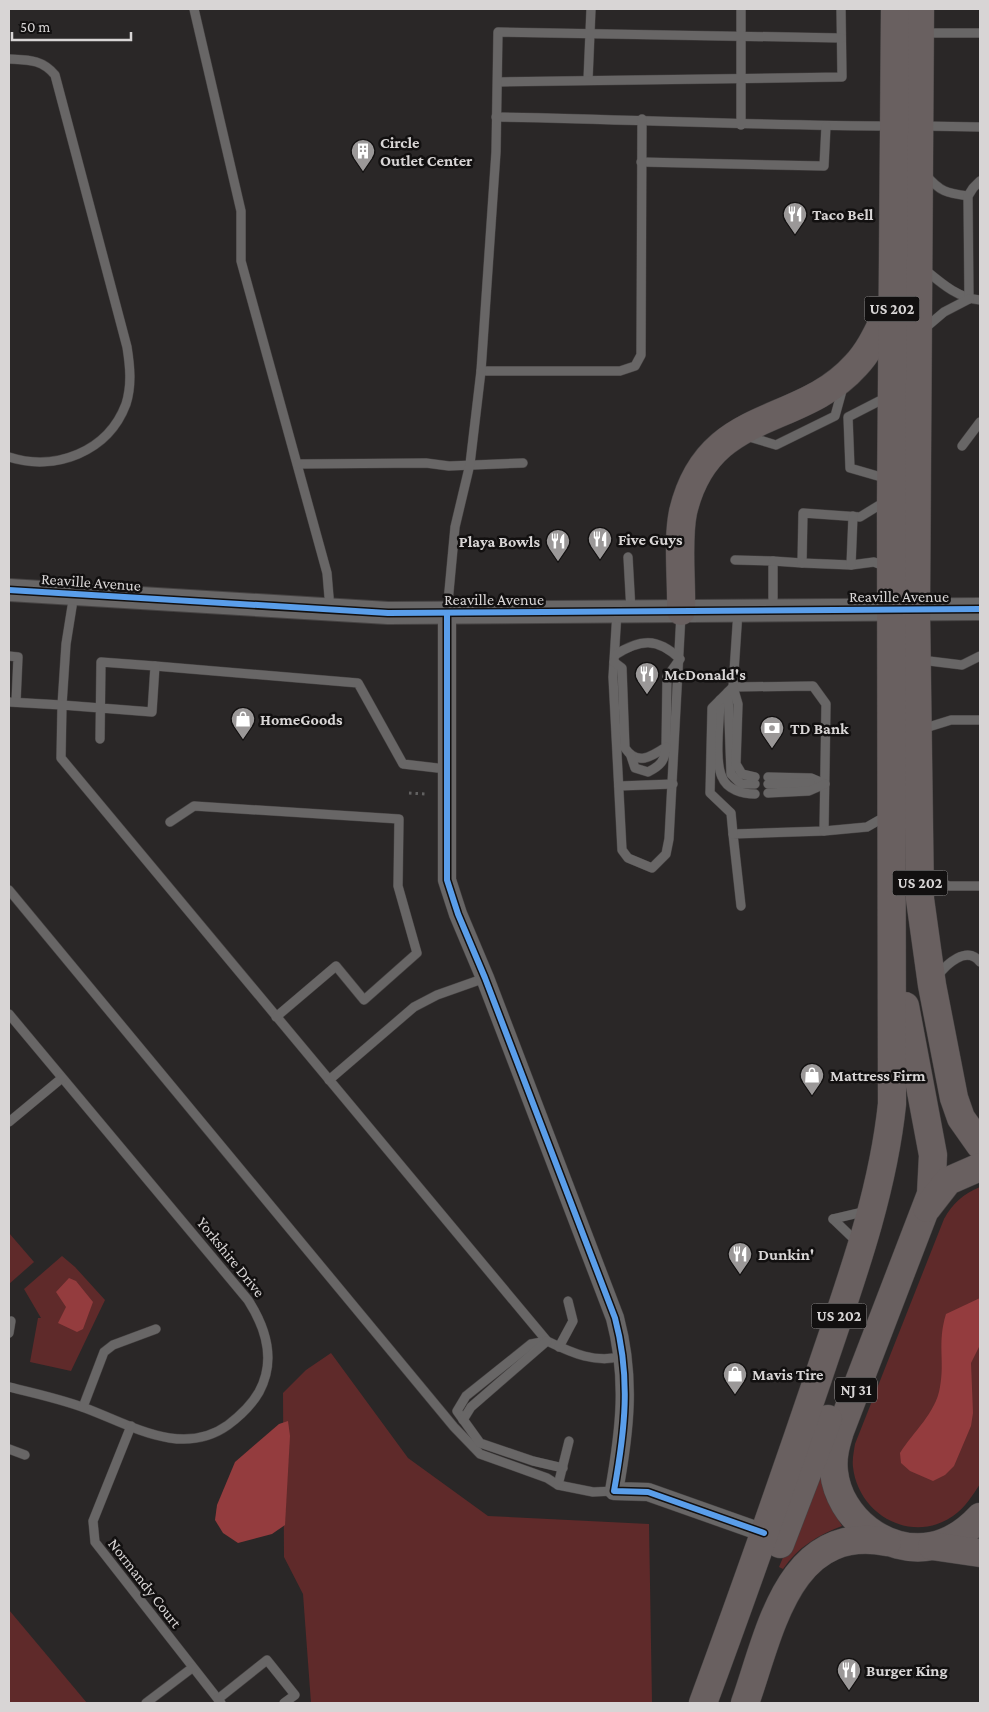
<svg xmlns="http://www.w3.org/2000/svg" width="989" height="1712" viewBox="0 0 989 1712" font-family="'Crimson Pro',serif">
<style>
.green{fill:#5f2a2a}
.water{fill:#943c3e}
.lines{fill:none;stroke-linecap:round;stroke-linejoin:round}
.service-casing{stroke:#464343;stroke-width:10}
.minor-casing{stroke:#464343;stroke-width:19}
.tertiary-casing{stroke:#464343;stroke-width:24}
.trunk-casing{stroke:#464343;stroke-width:29}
.path{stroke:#626161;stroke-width:3;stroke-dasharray:2.5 4;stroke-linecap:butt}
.service{stroke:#686666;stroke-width:9}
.minor{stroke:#686666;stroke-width:18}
.tertiary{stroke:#686666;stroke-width:22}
.trunk{stroke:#696060;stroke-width:28}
.cycleway-casing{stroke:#121010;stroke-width:9}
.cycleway{stroke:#5a9eea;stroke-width:6}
.labels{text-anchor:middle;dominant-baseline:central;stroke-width:5;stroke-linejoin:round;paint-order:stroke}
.shield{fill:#121010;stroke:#9d9a9a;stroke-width:1}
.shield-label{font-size:15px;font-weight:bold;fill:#d8d5d5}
.poi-label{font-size:16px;font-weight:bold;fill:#d8d5d5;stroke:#121010;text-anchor:start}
.street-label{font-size:16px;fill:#d8d5d5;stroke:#121010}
</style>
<rect width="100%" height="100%" fill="#2a2727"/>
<g class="green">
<path d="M980,1187V1484C972,1496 965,1508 953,1516C911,1545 858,1514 853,1467C852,1459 854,1451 855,1444L944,1219C953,1203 963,1194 980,1187Z"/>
<path d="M9,1233L34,1262L9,1284Z"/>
<path d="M62,1256L75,1267L105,1300L71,1371L30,1362L38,1318H41L24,1289Z"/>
<path d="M331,1353L408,1458L488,1516L649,1524L652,1703H311L303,1594L284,1557L283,1393L306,1370Z"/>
<path d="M818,1474H820L826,1498L842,1526C818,1535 798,1547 783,1569L779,1567Z"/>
<path d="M9,1610L87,1703H9Z"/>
</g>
<g class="water">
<path d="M69,1278L76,1281L93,1302L83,1329L77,1332L58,1323L66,1307L56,1292Z"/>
<path d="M980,1298V1345L971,1363L973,1413L971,1426L954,1466L945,1475L933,1481L910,1471L901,1463L900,1453C913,1432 936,1413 940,1387C945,1361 937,1343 946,1314Z"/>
<path d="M288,1421L290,1436L285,1525L272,1534L238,1543L223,1533L215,1520L217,1505L235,1462L279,1424Z"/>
</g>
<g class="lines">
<g class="service-casing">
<g id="service">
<path d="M194,9L241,211V261L327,573L330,609"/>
<path d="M923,33H980"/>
<path d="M9,59C28,60 42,59 55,75L127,347C130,366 132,385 126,404C108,452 55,472 9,457"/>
<path d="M588,80L591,9"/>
<path d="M498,82L842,77L841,9"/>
<path d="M496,117C628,119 760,126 892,126"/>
<path d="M741,125V9"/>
<path d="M923,126L980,127"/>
<path d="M641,162L824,166L826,126"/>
<path d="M926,175C940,192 947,193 968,196"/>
<path d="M923,268C940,282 957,298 980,300"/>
<path d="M969,299L968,196L973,188L980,181"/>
<path d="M924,329L944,312L969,299"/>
<path d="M481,371H620L635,366L641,355L642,119"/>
<path d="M887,397L848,417L850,468L888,479"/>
<path d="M746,436L776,445L835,416L843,387"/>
<path d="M962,446L980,422"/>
<path d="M298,464L426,463L449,466L523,463"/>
<path d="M628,557L631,611"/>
<path d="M735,560L773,561V611"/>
<path d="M773,561L802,563L803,513L860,517L886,501"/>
<path d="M802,563L851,565L874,562L886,567"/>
<path d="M851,565L853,516"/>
<path d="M738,611L733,687L813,686L826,704L824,831L733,834L741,906"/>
<path d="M617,612L613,677L622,850L628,858L652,868L666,854L669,839L681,614"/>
<path d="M447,613L455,527L470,464L481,371L496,152L498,32L841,38"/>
<path d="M9,656L18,657L16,702"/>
<path d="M921,660L962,665L980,656"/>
<path d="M614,662L622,668L625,748C637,766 651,757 666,747L667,677L680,659C657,637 640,639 615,655"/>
<path d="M155,666L358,683L403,764L446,769"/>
<path d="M728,692L731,774L741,784H755"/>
<path d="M720,700C720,719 714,760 722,777C727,790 743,794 755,794"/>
<path d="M9,702L62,705L66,644L74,594"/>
<path d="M922,729L951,720H980"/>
<path d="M100,739L101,662L155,666L152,712L62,705L61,758L547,1341C572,1353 596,1364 623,1356"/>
<path d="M631,756L635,768L648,772C660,766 665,761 666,747"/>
<path d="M768,777L811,778L825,784"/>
<path d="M768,784L810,783"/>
<path d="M619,786L673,784"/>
<path d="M768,793L809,791L825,784"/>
<path d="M170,822L194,806L399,819L398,886L417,953L364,1000L336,966L276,1017"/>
<path d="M824,831L867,827L888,815"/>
<path d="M733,834L731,813L710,793L712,708L733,687L738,704L736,764L742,774L755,777"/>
<path d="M923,874L949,886H980"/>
<path d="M9,890L454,1427L480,1454L547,1478L558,1485L593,1492L614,1491"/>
<path d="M937,977C946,964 967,945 980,962"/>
<path d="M9,1014L248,1300C266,1328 276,1361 259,1392C251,1406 240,1416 228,1425C182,1458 131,1425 85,1408C61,1399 34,1393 9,1387"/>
<path d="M329,1080L414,1007L437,995L485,978"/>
<path d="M9,1122L62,1078"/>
<path d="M833,1219L858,1243"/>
<path d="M833,1219L867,1211"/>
<path d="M9,1333L11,1321"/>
<path d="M547,1341L531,1344L466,1396L457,1411L480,1443L533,1461L563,1468"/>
<path d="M559,1347L573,1321L568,1301"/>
<path d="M83,1407L104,1352L113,1345L156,1329"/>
<path d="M463,1420L471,1407L547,1341"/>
<path d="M131,1426L93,1521L95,1542L221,1703"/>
<path d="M9,1449L25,1455"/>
<path d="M558,1485L569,1441"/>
<path d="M218,1699L267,1660L295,1695L284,1703"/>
<path d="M146,1703L192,1668"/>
</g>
</g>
<g class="minor-casing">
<path id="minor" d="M447,613V880L458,914L485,978L615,1318C631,1378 625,1430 614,1491L648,1492L764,1533"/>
</g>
<g class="tertiary-casing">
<path id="tertiary" d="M9,590L388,613L980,609"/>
</g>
<g class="trunk-casing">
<g id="trunk">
<path d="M920,9L916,610L920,899L932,985L954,1098L961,1118L980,1145"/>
<path d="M681,611C682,581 677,541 683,512C708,406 799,429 856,365C871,349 879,329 889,309"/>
<path d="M905,1006L933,1155L931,1194L840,1431C836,1444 832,1457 834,1472C839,1518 886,1555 932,1546C951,1542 967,1531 980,1517"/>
<path d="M927,1208L948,1181L980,1167"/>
<path d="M780,1544L828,1419"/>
<path d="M932,1546L980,1553"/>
<path d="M703,1703C743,1595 781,1487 818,1378C848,1288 882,1199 892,1104L891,506L895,9"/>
<path d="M745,1703C770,1633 788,1523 887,1542"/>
</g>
</g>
<path class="path" d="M409,793L426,794"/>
<use href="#service" class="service"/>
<use href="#minor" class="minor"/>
<use href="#tertiary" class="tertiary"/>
<use href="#trunk" class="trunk"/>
<g class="cycleway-casing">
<g id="cycleway">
<path d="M9,590L388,613L980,609"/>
<path d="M447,613V880L458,914L485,978L615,1318C631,1378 625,1430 614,1491L648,1492L764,1533"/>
</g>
</g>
<use href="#cycleway" class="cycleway"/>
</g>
<defs>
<g id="building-pin" transform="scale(1.25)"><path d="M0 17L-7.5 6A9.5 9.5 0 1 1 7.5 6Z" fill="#9b9898" stroke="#121010"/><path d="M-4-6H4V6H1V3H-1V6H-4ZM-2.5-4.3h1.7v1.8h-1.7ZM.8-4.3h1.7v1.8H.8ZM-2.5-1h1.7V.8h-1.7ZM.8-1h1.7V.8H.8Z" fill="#fff"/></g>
<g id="restaurant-pin" transform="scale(1.25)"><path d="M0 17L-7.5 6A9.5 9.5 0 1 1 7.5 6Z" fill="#9b9898" stroke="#121010"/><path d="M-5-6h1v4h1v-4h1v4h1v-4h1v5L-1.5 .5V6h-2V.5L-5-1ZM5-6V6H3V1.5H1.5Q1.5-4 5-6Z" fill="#fff"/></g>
<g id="shop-pin" transform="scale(1.25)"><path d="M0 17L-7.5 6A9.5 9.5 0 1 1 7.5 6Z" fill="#9b9898" stroke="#121010"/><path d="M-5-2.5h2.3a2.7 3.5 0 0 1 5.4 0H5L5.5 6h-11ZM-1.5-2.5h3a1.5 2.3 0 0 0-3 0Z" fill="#fff"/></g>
<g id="bank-pin" transform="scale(1.25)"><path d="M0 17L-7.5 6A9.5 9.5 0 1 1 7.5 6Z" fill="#9b9898" stroke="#121010"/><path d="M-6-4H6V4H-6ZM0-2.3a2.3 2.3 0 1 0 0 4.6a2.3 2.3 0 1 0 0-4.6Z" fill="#fff"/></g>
</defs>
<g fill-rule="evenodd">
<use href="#building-pin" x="363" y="151"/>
<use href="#restaurant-pin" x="795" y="214"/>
<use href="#restaurant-pin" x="600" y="539"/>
<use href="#restaurant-pin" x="558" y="541"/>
<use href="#restaurant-pin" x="647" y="674"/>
<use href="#shop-pin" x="243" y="719"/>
<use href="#bank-pin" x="772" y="728"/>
<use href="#shop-pin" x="812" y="1075"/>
<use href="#restaurant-pin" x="740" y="1254"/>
<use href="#shop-pin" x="735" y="1374"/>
<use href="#restaurant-pin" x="849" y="1670"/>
</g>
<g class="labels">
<g class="shield">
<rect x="864.5" y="296.5" width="55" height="25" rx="4"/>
<rect x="892.5" y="870.5" width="55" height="25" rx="4"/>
<rect x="811.5" y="1303.5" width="55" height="25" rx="4"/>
<rect x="835" y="1377.5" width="42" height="25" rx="4"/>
</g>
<g class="shield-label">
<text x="892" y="309">US 202</text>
<text x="920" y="883">US 202</text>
<text x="839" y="1316">US 202</text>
<text x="856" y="1390">NJ 31</text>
</g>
<g class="poi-label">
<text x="380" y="142">Circle<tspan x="380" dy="18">Outlet Center</tspan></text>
<text x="812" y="214">Taco Bell</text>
<text x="618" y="539">Five Guys</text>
<text x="540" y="541" text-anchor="end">Playa Bowls</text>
<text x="664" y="674">McDonald's</text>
<text x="260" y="719">HomeGoods</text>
<text x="790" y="728">TD Bank</text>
<text x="830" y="1075">Mattress Firm</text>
<text x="758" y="1254">Dunkin'</text>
<text x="752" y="1374">Mavis Tire</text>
<text x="866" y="1670">Burger King</text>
</g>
<g class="street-label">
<text transform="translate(91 582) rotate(4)">Reaville Avenue</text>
<text x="899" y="596">Reaville Avenue</text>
<text x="494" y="599">Reaville Avenue</text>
<text transform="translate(231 1257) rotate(51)">Yorkshire Drive</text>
<text transform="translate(145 1583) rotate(52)">Normandy Court</text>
</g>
</g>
<rect width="989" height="1712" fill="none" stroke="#d8d5d5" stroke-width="20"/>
<path d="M12 32v8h119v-8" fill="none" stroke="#d8d5d5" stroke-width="2.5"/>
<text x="20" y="32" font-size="15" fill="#d8d5d5" stroke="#121010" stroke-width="4" paint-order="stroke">50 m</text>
</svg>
